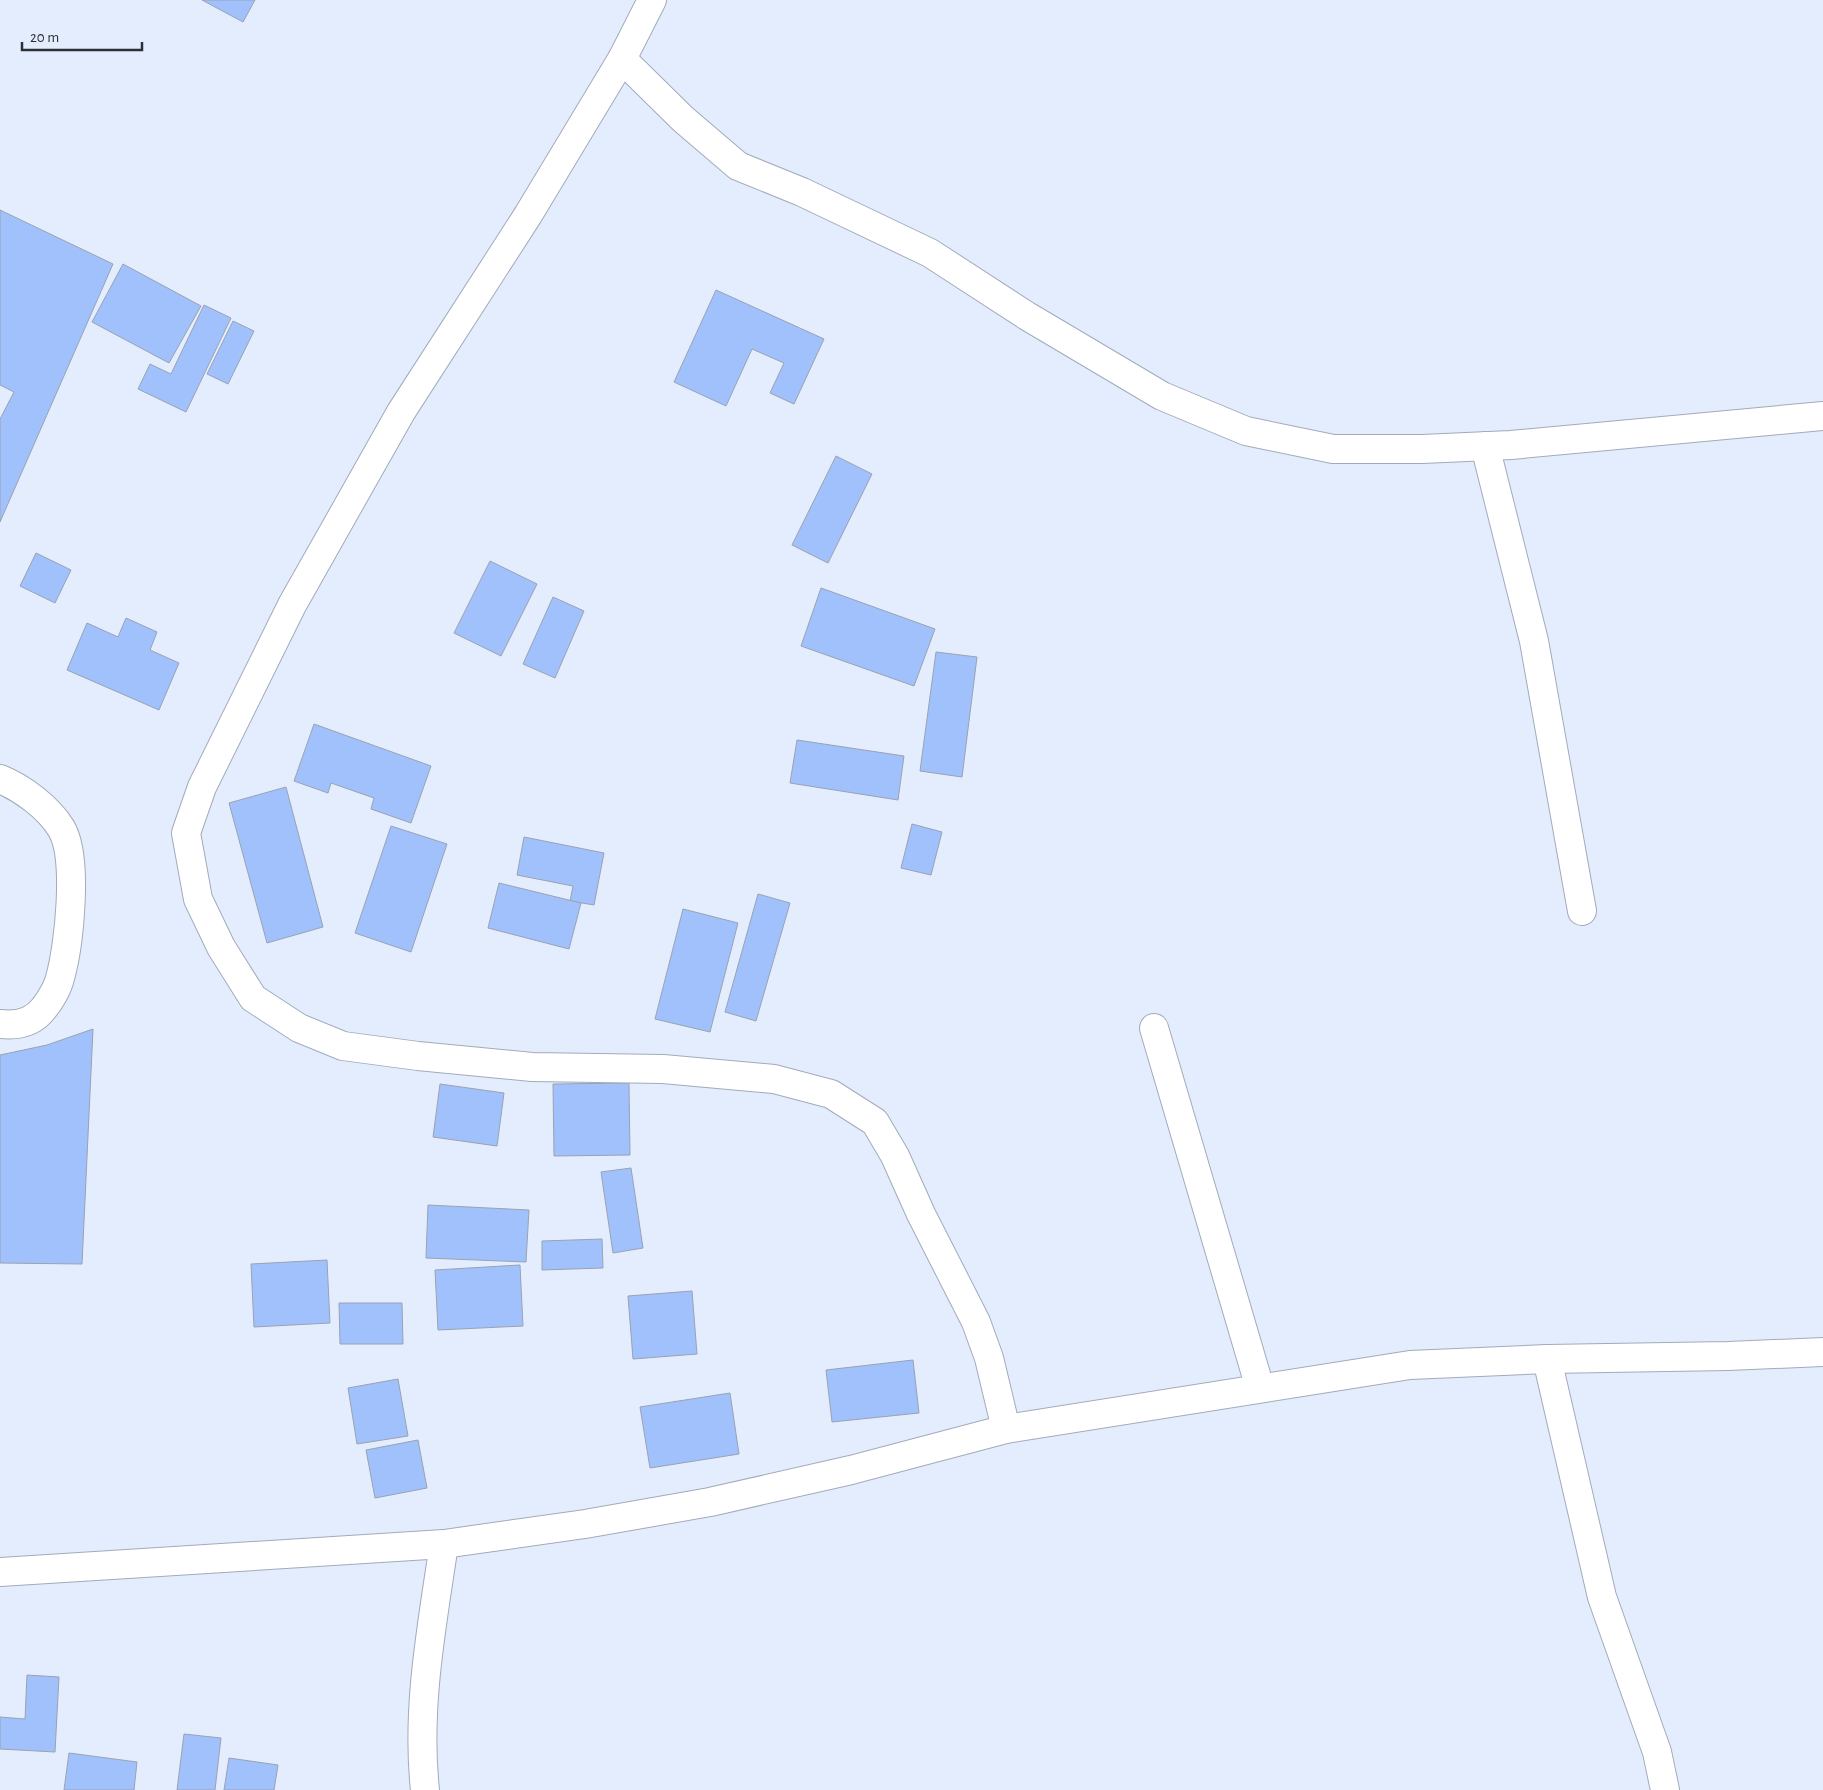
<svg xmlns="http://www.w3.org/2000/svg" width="1823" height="1790" viewBox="0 0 1823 1790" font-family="'Alegreya Sans',sans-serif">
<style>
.building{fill:#a0c1fc;stroke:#9aa2b1}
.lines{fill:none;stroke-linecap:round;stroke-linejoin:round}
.street-casing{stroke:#a2abba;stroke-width:30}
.street{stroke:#fff;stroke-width:28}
</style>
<rect width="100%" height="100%" fill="#e4edfd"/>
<g class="building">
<path d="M202,0H255L243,22Z"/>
<path d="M0,210L113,264L0,522V419L14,392L0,385Z"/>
<path d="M123,264L201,306L169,363L92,322Z"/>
<path d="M716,290L824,339L794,404L770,393L784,363L752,349L726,406L674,382Z"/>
<path d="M204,305L231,318L186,412L138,389L150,364L171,374Z"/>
<path d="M233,321L254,331L228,384L207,374Z"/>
<path d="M836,456L872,474L828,563L792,545Z"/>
<path d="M36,553L71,570L55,603L20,586Z"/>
<path d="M490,561L537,584L501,656L454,633Z"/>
<path d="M821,588L935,629L914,686L801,646Z"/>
<path d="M553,597L584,611L555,678L523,664Z"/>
<path d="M126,618L157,632L150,650L179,663L159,710L67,670L87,623L118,637Z"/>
<path d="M936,652L977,657L962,777L920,771Z"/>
<path d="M314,724L431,766L411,823L371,809L374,798L331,783L328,793L294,781Z"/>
<path d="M797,740L904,756L898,800L790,783Z"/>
<path d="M286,787L323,927L267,943L229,803Z"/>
<path d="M912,824L942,832L931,875L901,868Z"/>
<path d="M391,826L447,844L411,952L355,933Z"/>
<path d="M524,837L604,853L594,905L570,901L573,886L517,875Z"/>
<path d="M499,883L581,903L569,949L488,928Z"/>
<path d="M758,894L790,903L756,1021L725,1012Z"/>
<path d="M683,909L738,923L710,1032L655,1019Z"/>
<path d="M93,1029L82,1264L0,1263V1055L47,1045Z"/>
<path d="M629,1083L630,1155L554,1156L553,1084Z"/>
<path d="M440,1084L504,1093L497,1146L433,1137Z"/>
<path d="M631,1168L643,1248L613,1253L601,1172Z"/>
<path d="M428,1205L529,1210L526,1262L426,1258Z"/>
<path d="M602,1239L603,1268L542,1270V1241Z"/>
<path d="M327,1260L330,1323L254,1327L251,1264Z"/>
<path d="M520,1265L523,1326L438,1330L435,1270Z"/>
<path d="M692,1291L697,1354L633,1359L628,1296Z"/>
<path d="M339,1303H402L403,1344H340Z"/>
<path d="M913,1360L919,1413L832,1422L826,1370Z"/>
<path d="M398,1379L408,1436L357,1444L348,1388Z"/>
<path d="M730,1393L739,1454L650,1468L640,1407Z"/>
<path d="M418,1440L427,1488L375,1498L366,1450Z"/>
<path d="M27,1675L59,1677L55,1752L0,1749V1717L25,1719Z"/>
<path d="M184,1734L221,1738L215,1790H177Z"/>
<path d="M69,1753L137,1762L134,1790H64Z"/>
<path d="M229,1758L278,1765L274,1790H224Z"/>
</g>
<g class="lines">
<g class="street-casing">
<g id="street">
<path d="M652,0L622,59L528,215L401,412L292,605L202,787L186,833L198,899L221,947L253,998L299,1028L343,1046L418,1056L532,1067L663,1069L774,1079L831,1094L875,1122L895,1156L921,1214L976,1322L989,1358L1006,1429"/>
<path d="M622,59L683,119L738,166L802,192L930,253L1027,316L1162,396L1246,431L1333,449H1422L1511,445L1823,416"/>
<path d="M1485,446L1534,641L1582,911"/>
<path d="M0,779C22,788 48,807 61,828C79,857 69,946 60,978C58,987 50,1001 44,1008C33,1023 17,1026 0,1024"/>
<path d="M1154,1028L1260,1388"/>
<path d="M1547,1359L1602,1597L1657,1752L1665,1790"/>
<path d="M0,1572L444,1544L585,1524L710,1502L851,1470L1006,1429L1410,1365L1547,1359L1728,1356L1823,1352"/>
<path d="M425,1790C416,1708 432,1625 444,1544"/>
</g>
</g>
<use href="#street" class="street"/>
</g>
<path d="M22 42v8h120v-8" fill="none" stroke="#2c3036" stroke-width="2.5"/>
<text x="30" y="42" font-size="15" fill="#2c3036" stroke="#e4edfd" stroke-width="4" paint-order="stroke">20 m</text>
</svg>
